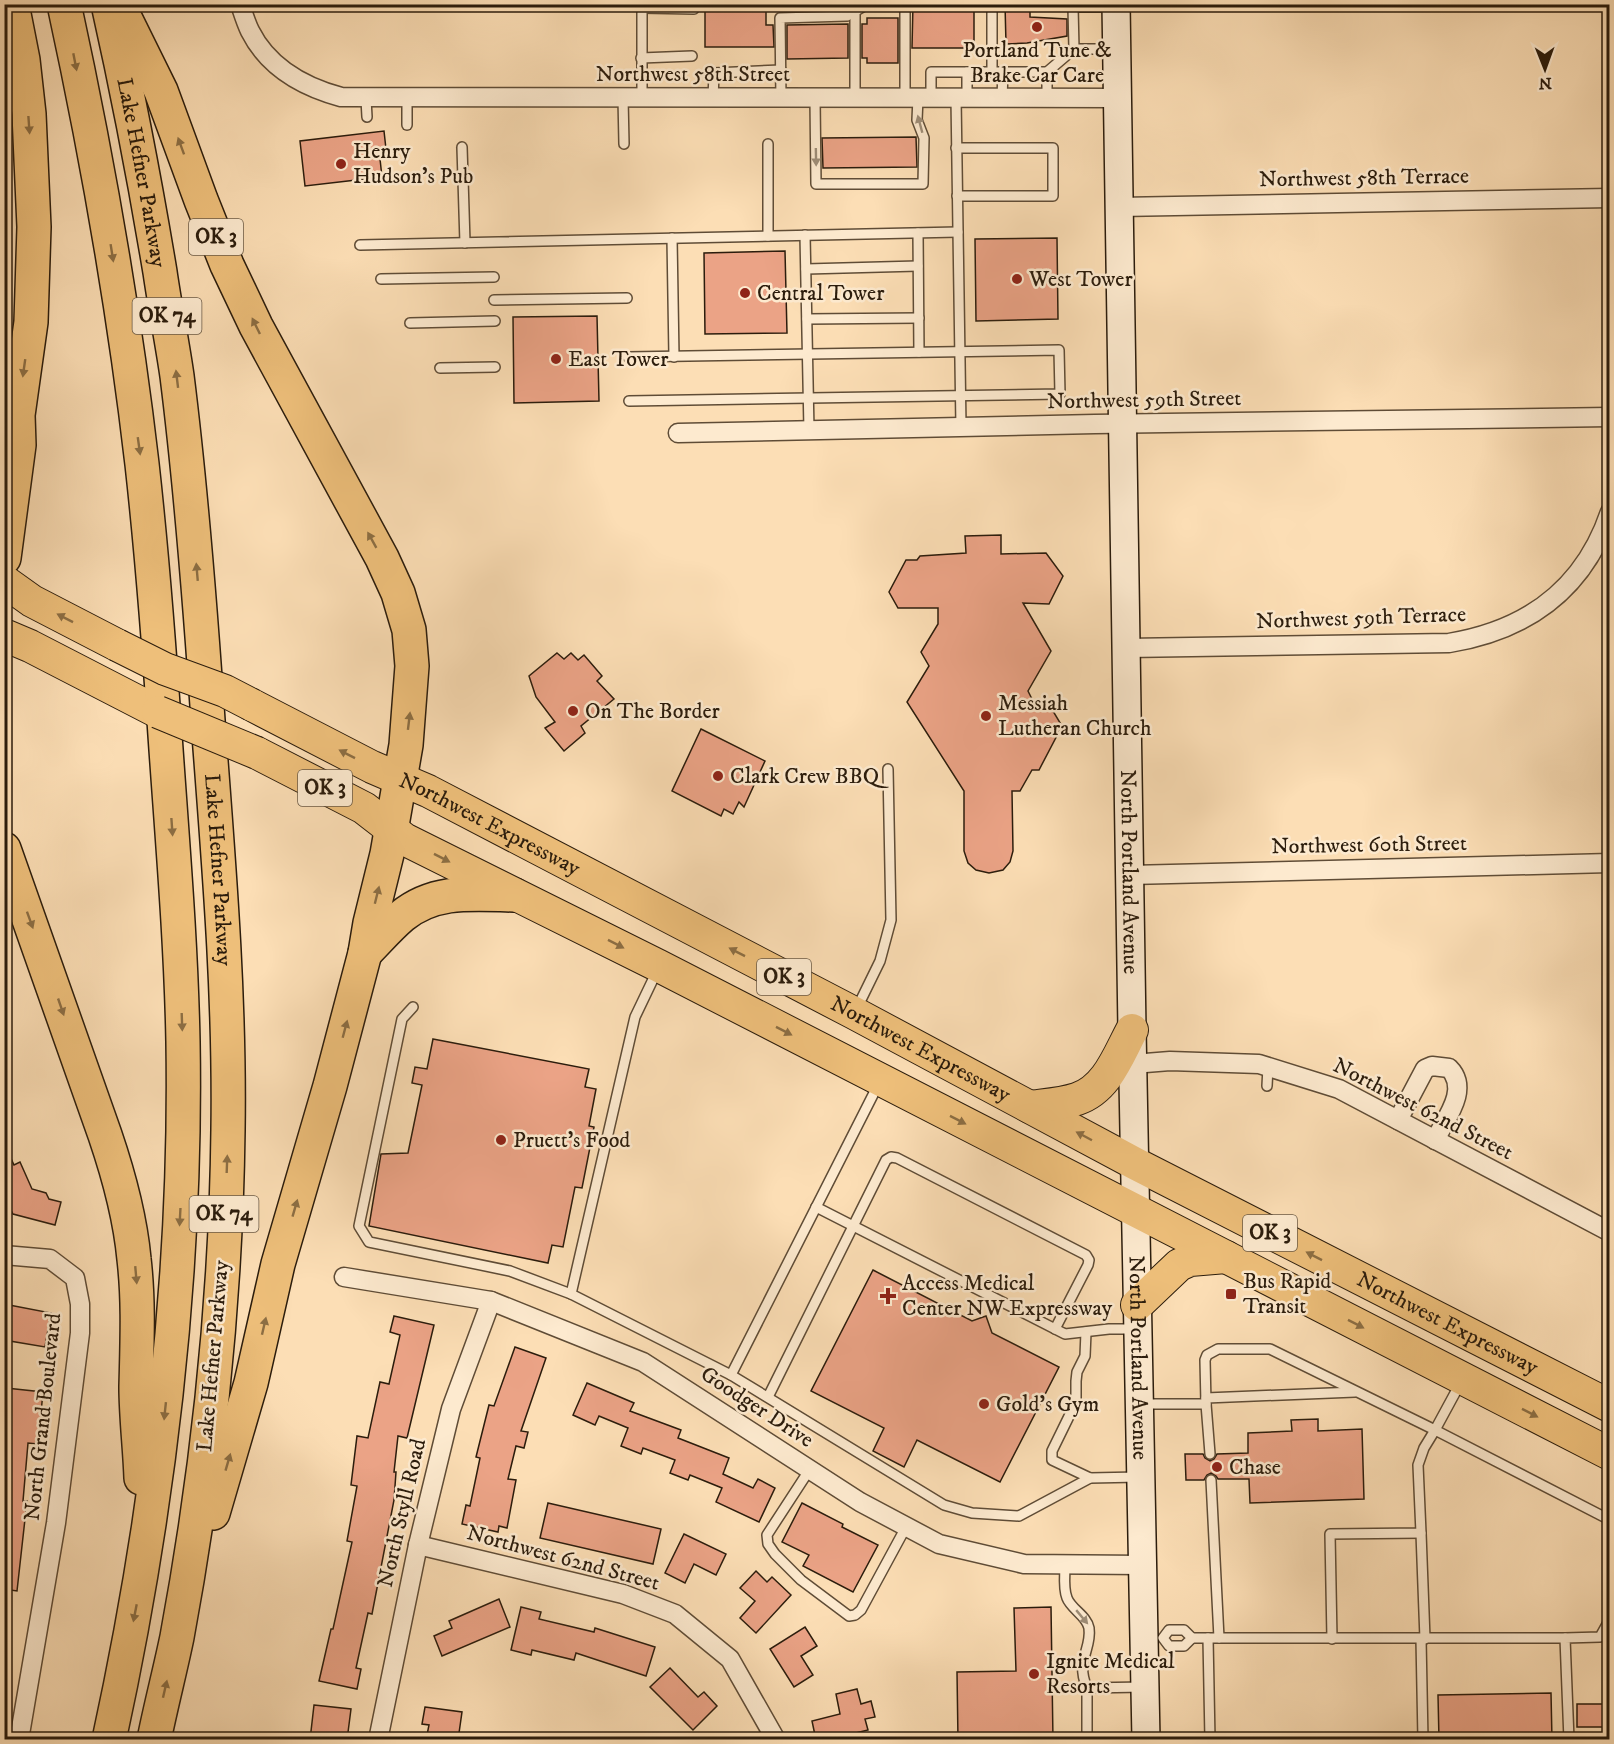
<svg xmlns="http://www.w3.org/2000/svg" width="1614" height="1744" viewBox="0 0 1614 1744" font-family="'IM FELL DW Pica',serif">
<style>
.building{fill:#eba386;stroke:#2b1c0c;stroke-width:1.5}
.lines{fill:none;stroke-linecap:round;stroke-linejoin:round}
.service-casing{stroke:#5f4c36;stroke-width:12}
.minor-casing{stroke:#5f4c36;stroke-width:21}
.secondary-casing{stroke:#2b1c0c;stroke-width:30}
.trunk-casing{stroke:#2b1c0c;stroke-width:34}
.motorway-casing{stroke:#2b1c0c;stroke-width:36}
.service{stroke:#fdeacf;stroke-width:9}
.minor{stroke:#fdeacf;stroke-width:18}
.secondary{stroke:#fdeacf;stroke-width:27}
.trunk{stroke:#eebf7a;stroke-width:32}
.motorway{stroke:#eebf7a;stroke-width:33}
.trunk-bridge-casing{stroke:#2b1c0c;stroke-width:34;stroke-linecap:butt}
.trunk-bridge{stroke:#eebf7a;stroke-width:32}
.oneway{fill:#8c6e43}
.oneway2{fill:#9e8d77}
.poi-dot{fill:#8f2418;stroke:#fdeacf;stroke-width:2}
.labels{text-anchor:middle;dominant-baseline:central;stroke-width:5;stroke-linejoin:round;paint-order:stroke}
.shield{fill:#fdeacf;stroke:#6a5a46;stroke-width:1.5}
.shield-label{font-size:21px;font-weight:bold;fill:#2b1c0c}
.poi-label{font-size:22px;fill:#2b1c0c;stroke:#fdeacf;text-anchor:start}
.street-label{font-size:22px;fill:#2b1c0c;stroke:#fdeacf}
</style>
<rect width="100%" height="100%" fill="#fcdeb5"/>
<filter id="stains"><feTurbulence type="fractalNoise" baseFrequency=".00333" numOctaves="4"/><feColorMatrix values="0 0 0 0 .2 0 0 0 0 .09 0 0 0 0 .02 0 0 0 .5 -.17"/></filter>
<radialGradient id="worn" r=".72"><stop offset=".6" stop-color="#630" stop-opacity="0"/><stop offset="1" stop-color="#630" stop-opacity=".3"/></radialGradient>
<g class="building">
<path d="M705,4H766V25H773L774,47H705Z"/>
<path d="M913,4H974V48H912Z"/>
<path d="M1005,4H1030V17L1067,19V36L1027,43L1006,44Z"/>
<path d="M867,18H898V63H867V58H862V24H867Z"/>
<path d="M848,24V58L787,59V25Z"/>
<path d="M384,131L386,149L379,150L382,177L305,186L300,141Z"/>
<path d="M916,137L917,167L823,168L822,138Z"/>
<path d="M1057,238L1058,319L976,321L975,239Z"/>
<path d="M785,251L787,333L705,334L704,253Z"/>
<path d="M597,316L599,401L514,403L513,317Z"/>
<path d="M1001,535V554L1046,553L1063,576L1049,604L1023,603L1051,651L1028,691L1036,707L1050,706L1062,726L1039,770H1032L1020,791H1012L1013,851L1010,862L1003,870L989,873L976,870L968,863L964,851V791L907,702L929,666L921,652L938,624V608H898L889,592L906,560H917L920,556L966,553L965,536Z"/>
<path d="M557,653L564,659L571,653L578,660L584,655L602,676L597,681L614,699L581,726L585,733L564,751L545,728L555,722L536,697L529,676Z"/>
<path d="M701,729L765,761L744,807L739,802L733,814L724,809L721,816L672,791Z"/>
<path d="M433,1039L589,1069L585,1087L596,1089L589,1126L594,1127L582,1188L575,1187L563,1247L552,1245L548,1263L369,1226L381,1154L408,1153L422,1085L412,1083L415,1067L427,1069Z"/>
<path d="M4,1143L14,1165L20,1162L32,1189L46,1193L49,1199L61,1202L55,1225L13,1214L4,1197Z"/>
<path d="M873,1270L972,1321L986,1316L992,1333L1059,1367L1000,1482L917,1440L904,1467L873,1451L884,1428L811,1391Z"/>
<path d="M4,1304L51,1313L45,1347L4,1340Z"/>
<path d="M394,1316L434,1325L407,1438L398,1436L394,1472H396L394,1500L372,1614L368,1613L356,1668L361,1669L357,1689L319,1681L331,1629H333L352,1542L347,1541L357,1486L351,1485L357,1436L368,1438L380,1382L389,1384L400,1335L390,1332Z"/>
<path d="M515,1347L546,1358L521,1431L528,1432L524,1448L516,1446L508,1479L516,1480L507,1528L499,1526L498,1532L462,1524L466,1505L470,1506L480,1458L476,1457L489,1405L494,1406Z"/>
<path d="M587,1383L634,1403L630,1411L681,1430L678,1438L729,1458L723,1474L753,1488L758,1479L775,1488L759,1522L716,1502L722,1488L690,1475L688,1480L670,1473L675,1460L643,1448L641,1454L621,1446L628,1428L599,1416L595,1425L573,1415Z"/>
<path d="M6,1388L43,1392L38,1444L28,1443L23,1501H27L17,1591L4,1589V1408Z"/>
<path d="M1318,1419V1431L1362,1429L1364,1499L1250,1503L1249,1479H1218L1216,1476L1211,1473L1207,1475L1204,1480H1186L1185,1454H1203L1205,1458L1210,1461L1214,1459L1217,1454L1248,1453V1433L1292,1431L1291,1420Z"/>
<path d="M548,1503L661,1529L653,1564L540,1538Z"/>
<path d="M802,1503L843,1524L842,1527L878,1545L853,1592L803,1566L809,1555L782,1542Z"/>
<path d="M684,1534L726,1554L716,1575L694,1564L685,1583L665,1573Z"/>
<path d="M756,1571L767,1582L772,1577L791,1595L756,1633L740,1618L755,1601L740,1588Z"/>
<path d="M499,1599L510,1627L442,1656L434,1636L452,1628L449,1621Z"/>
<path d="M521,1607L541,1612L539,1619L594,1632L595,1628L655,1647L646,1676L576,1653L574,1660L532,1650L531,1655L511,1650Z"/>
<path d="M1051,1607L1053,1740H958L957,1672L1016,1671L1014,1608Z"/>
<path d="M805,1627L817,1646L801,1656L813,1675L794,1687L770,1649Z"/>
<path d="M670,1668L698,1697L704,1692L717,1706L693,1730L650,1687Z"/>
<path d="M857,1689L861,1704L871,1701L875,1717L865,1719L868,1730L827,1740H816L812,1721L840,1714L836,1694Z"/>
<path d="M1551,1693L1552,1740H1439L1438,1695Z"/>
<rect x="1577" y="1704" width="33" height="23"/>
<path d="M314,1705L351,1709L347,1740H310Z"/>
<path d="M425,1707L462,1712L458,1740H426L429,1725L422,1724Z"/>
</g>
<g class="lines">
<g class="service-casing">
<g id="service">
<path d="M992,4V72"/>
<path d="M642,8L694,9"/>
<path d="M855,11V99"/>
<path d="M1074,49H1114"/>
<path d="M641,58L692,56"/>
<path d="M967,72V98"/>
<path d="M407,98V125"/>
<path d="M623,98L624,144"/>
<path d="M956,98L961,427"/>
<path d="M1002,98L1003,72"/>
<path d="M1047,98V72"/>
<path d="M366,99L367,117"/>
<path d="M642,99V4"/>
<path d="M713,99L714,73L781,70"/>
<path d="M781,99L780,18L847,16L864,6H905V98"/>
<path d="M815,99L816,184H923L924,138L917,120L918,98"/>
<path d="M931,99V72H1047L1074,49L1073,7H1114"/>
<path d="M768,144V236"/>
<path d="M462,147L465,243"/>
<path d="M956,148H1053V196H957"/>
<path d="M918,233L919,352"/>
<path d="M805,235L809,430"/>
<path d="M672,238L674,357"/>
<path d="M360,245L958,232"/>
<path d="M806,269L918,266"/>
<path d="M381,279L494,277"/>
<path d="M494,300L627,298"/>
<path d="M807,319L919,318"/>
<path d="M410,323L495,321"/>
<path d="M628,357L1059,350L1060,394L629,401"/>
<path d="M440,368L495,367"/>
<path d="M657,971L635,1017L571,1294L731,1375L944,1505L972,1513L1019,1516L1090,1478L1139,1477"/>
<path d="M413,1007L402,1019L359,1226L369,1242L510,1271L571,1294"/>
<path d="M857,1008L880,961L891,920L888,769"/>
<path d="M1267,1086L1268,1067"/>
<path d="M816,1207L1065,1334L1109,1329H1137"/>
<path d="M1086,1332L1085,1356L1077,1372L1076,1381V1402L1052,1451V1460L1090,1478"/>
<path d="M731,1375L878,1085"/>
<path d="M768,1397L886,1160L891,1157L897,1158L1086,1255L1089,1260L1088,1265L1055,1329"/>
<path d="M1206,1398L1355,1392"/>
<path d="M1142,1404H1206L1205,1360L1207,1355L1218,1349H1270L1435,1430L1461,1382"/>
<path d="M1206,1404L1210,1454"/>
<path d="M810,1469L767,1535L768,1544L775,1554L801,1580L849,1616L855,1615L861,1610L906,1527"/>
<path d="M1211,1480L1219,1638"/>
<path d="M1421,1533L1425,1639"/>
<path d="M1065,1565C1065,1575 1063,1588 1067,1598C1071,1609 1087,1616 1089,1628C1092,1650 1075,1660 1087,1688"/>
<path d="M1169,1630H1184L1192,1638L1184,1646H1169L1163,1638Z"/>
<path d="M1192,1638H1565"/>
<path d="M1208,1638L1210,1740"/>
<path d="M1332,1639L1330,1534L1421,1533L1418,1465L1424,1448L1435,1430L1610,1520"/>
<path d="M1421,1639L1423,1740"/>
<path d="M1087,1740V1688L1144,1687"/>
<path d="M1569,1740L1565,1638L1600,1637L1610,1619"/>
</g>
</g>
<g class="minor-casing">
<g id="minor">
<path d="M240,4C243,13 246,23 250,31C268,67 304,87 341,97L1117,98"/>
<path d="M1119,207L1610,198"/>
<path d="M678,433L1095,424L1610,417"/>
<path d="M1127,648L1449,643C1528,630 1584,589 1610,512"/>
<path d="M1130,875L1610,863"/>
<path d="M1133,1064L1170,1061L1259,1064L1339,1089L1610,1232"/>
<path d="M1398,1120L1425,1069L1432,1066L1449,1068C1470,1089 1446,1118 1435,1140"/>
<path d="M4,1255L50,1259L75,1278L80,1304V1333L56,1523L19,1740"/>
<path d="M344,1277L491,1301L643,1362L860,1502L939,1544L1024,1564L1143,1565"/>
<path d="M418,1545L623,1594L675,1614L730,1659L776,1740"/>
<path d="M378,1740L418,1545L451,1409L491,1301"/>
</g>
</g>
<g class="secondary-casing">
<g id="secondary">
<path id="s1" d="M1116,4L1132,1030L1146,1740"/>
</g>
</g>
<g class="trunk-casing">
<g id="trunk">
<path d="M4,581L32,601L117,645"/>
<path d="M4,635L30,646L158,712"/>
<path id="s2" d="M252,705L372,767L428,791L854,1013L1136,1164L1610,1406"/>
<path d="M257,753L364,808L404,839L659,966L1610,1454"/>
<path d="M1030,1107C1045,1105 1062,1104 1077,1099C1107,1089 1118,1056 1132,1030"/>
<path d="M1137,1305L1179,1265L1190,1260L1226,1257"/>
</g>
</g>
<g class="motorway-casing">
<g id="motorway">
<path d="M64,4C97,156 124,309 142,464C152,554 159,644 165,735C172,837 181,939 183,1042C187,1277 159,1510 109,1740"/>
<path id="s3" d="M108,4C128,93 145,182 160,272C165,307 172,341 177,376C192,495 201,615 209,735C219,866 230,998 228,1130C226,1299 208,1470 177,1637C170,1671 161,1705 154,1740"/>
<path d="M124,16L161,91L201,200L227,265L256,326L382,558L398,593L409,630L412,666L406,745L387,854L370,923L365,953L330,1086L278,1264L251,1383L213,1513"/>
<path d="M4,558L19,445L18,415L31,322L34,227L29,114L23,60L12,4"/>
<path d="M4,849L105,1135C119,1176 130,1216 134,1259C139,1302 137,1344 136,1387C136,1417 140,1448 141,1478"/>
<path d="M365,953C377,941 389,927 402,916C435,889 474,894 514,895"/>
</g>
</g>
<use href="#service" class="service"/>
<use href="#minor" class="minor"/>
<use href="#secondary" class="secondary"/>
<use href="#trunk" class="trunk"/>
<use href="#motorway" class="motorway"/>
<g class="trunk-bridge-casing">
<g id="trunk-bridge">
<path d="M117,645L165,669L225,691L252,705"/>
<path d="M158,712L257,753"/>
</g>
</g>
<use href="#trunk-bridge" class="trunk-bridge"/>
</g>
<defs><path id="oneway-solid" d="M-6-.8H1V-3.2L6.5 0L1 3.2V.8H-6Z" transform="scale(1.5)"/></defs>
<g class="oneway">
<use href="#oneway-solid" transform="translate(75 62) rotate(79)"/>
<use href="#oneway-solid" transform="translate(29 125) rotate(86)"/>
<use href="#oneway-solid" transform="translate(181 146) rotate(-110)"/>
<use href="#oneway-solid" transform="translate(112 253) rotate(81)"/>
<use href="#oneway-solid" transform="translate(256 326) rotate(-116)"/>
<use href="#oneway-solid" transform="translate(24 368) rotate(98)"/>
<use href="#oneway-solid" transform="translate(177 379) rotate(-97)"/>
<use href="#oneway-solid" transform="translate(139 446) rotate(82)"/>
<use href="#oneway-solid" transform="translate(372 540) rotate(-119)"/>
<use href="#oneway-solid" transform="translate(197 572) rotate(-95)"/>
<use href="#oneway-solid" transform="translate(65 618) rotate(-153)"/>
<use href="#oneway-solid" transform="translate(409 721) rotate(-83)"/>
<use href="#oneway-solid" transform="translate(347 754) rotate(-153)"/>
<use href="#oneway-solid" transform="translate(172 827) rotate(86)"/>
<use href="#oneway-solid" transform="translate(442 858) rotate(27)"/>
<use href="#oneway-solid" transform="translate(377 895) rotate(-76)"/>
<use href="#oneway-solid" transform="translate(30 920) rotate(70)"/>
<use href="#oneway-solid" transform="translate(616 944) rotate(27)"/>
<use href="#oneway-solid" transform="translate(737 952) rotate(-153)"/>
<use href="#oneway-solid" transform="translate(61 1007) rotate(71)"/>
<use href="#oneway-solid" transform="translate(182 1022) rotate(88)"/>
<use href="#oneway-solid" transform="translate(345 1029) rotate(-75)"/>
<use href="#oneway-solid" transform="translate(784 1031) rotate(27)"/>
<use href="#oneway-solid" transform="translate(958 1120) rotate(27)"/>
<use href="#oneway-solid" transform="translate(1084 1136) rotate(-152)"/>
<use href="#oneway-solid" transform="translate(227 1164) rotate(-88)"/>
<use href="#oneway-solid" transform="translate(295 1208) rotate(-74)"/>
<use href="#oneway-solid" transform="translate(180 1217) rotate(93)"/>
<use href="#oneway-solid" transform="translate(1314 1256) rotate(-153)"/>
<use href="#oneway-solid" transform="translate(136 1275) rotate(85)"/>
<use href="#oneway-solid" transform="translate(1356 1324) rotate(27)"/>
<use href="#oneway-solid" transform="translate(264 1326) rotate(-77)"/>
<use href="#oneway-solid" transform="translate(165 1411) rotate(96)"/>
<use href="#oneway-solid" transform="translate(1530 1413) rotate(27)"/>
<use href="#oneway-solid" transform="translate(228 1462) rotate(-74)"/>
<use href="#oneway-solid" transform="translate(135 1613) rotate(101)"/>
<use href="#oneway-solid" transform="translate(165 1689) rotate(-77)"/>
</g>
<g class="oneway2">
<use href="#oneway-solid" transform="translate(920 124) rotate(-105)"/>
<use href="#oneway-solid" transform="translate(816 157) rotate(89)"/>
<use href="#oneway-solid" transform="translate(1082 1617) rotate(50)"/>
</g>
<g class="poi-dot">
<circle cx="1037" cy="27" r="6"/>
<circle cx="341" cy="164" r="6"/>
<circle cx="1017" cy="279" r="6"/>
<circle cx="745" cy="293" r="6"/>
<circle cx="556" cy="359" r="6"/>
<circle cx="573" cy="711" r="6"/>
<circle cx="986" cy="716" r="6"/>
<circle cx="718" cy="776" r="6"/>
<circle cx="501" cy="1140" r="6"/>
<rect x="1225" y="1288" width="12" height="12" rx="3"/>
<path d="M885 1287h6v6h6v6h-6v6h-6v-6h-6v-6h6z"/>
<circle cx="984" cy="1404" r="6"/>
<circle cx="1217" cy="1467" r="6"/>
<circle cx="1034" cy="1674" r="6"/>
</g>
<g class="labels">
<g class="shield">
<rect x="189" y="219" width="54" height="36" rx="4.5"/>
<rect x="132.5" y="298" width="69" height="36" rx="4.5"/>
<rect x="298" y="770" width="54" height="36" rx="4.5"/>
<rect x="757" y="959" width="54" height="36" rx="4.5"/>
<rect x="189.5" y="1196" width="69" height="36" rx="4.5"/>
<rect x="1243" y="1215" width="54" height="36" rx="4.5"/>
</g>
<g class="shield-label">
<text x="216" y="237">OK 3</text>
<text x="167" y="316">OK 74</text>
<text x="325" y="788">OK 3</text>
<text x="784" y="977">OK 3</text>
<text x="224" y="1214">OK 74</text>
<text x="1270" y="1233">OK 3</text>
</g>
<g class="poi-label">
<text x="1037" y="50" text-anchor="middle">Portland Tune &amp;<tspan x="1037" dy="25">Brake Car Care</tspan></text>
<text x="353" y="151">Henry<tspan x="353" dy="25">Hudson's Pub</tspan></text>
<text x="1029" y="279">West Tower</text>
<text x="757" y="293">Central Tower</text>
<text x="568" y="359">East Tower</text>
<text x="998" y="703">Messiah<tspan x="998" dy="25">Lutheran Church</tspan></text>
<text x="585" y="711">On The Border</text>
<text x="730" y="776">Clark Crew BBQ</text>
<text x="513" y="1140">Pruett's Food</text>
<text x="1243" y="1281">Bus Rapid<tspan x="1243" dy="25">Transit</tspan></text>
<text x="902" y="1283">Access Medical<tspan x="902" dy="25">Center NW Expressway</tspan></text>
<text x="996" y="1404">Gold's Gym</text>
<text x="1229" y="1467">Chase</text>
<text x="1046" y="1661">Ignite Medical<tspan x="1046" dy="25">Resorts</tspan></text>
</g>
<g class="street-label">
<text x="693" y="74">Northwest 58th Street</text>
<text stroke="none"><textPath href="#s3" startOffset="172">Lake Hefner Parkway</textPath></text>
<text transform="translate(1364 178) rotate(-1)">Northwest 58th Terrace</text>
<text transform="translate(1144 400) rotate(-1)">Northwest 59th Street</text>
<text transform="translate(1361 618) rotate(-2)">Northwest 59th Terrace</text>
<text stroke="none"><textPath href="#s2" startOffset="266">Northwest Expressway</textPath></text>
<text transform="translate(1369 845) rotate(-1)">Northwest 60th Street</text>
<text stroke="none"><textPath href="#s3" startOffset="874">Lake Hefner Parkway</textPath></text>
<text stroke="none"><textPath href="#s1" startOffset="868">North Portland Avenue</textPath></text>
<text stroke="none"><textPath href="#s2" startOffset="752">Northwest Expressway</textPath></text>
<text transform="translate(1423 1109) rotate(27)">Northwest 62nd Street</text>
<text stroke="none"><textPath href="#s2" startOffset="1346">Northwest Expressway</textPath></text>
<text transform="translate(213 1356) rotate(-85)">Lake Hefner Parkway</text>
<text stroke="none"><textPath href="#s1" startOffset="1354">North Portland Avenue</textPath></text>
<text transform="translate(757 1407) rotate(33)">Goodger Drive</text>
<text transform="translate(43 1417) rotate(-84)">North Grand Boulevard</text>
<text transform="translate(402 1513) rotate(-77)">North Styll Road</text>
<text transform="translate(563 1558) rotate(15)">Northwest 62nd Street</text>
</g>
</g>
<rect width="1614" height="1744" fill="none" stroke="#fcdeb5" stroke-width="24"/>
<rect x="6" y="6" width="1602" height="1732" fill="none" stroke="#2b1c0c" stroke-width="3"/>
<rect x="12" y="12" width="1590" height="1720" fill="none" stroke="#2b1c0c" stroke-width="1.5"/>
<g transform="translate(1545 69) rotate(179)" stroke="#fdeacf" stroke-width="4.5" paint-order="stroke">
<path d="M0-4.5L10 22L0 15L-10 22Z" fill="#2b1c0c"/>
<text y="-9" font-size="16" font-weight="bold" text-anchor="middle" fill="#2b1c0c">N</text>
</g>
<rect width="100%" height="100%" filter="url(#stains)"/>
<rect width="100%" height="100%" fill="url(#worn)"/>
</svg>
